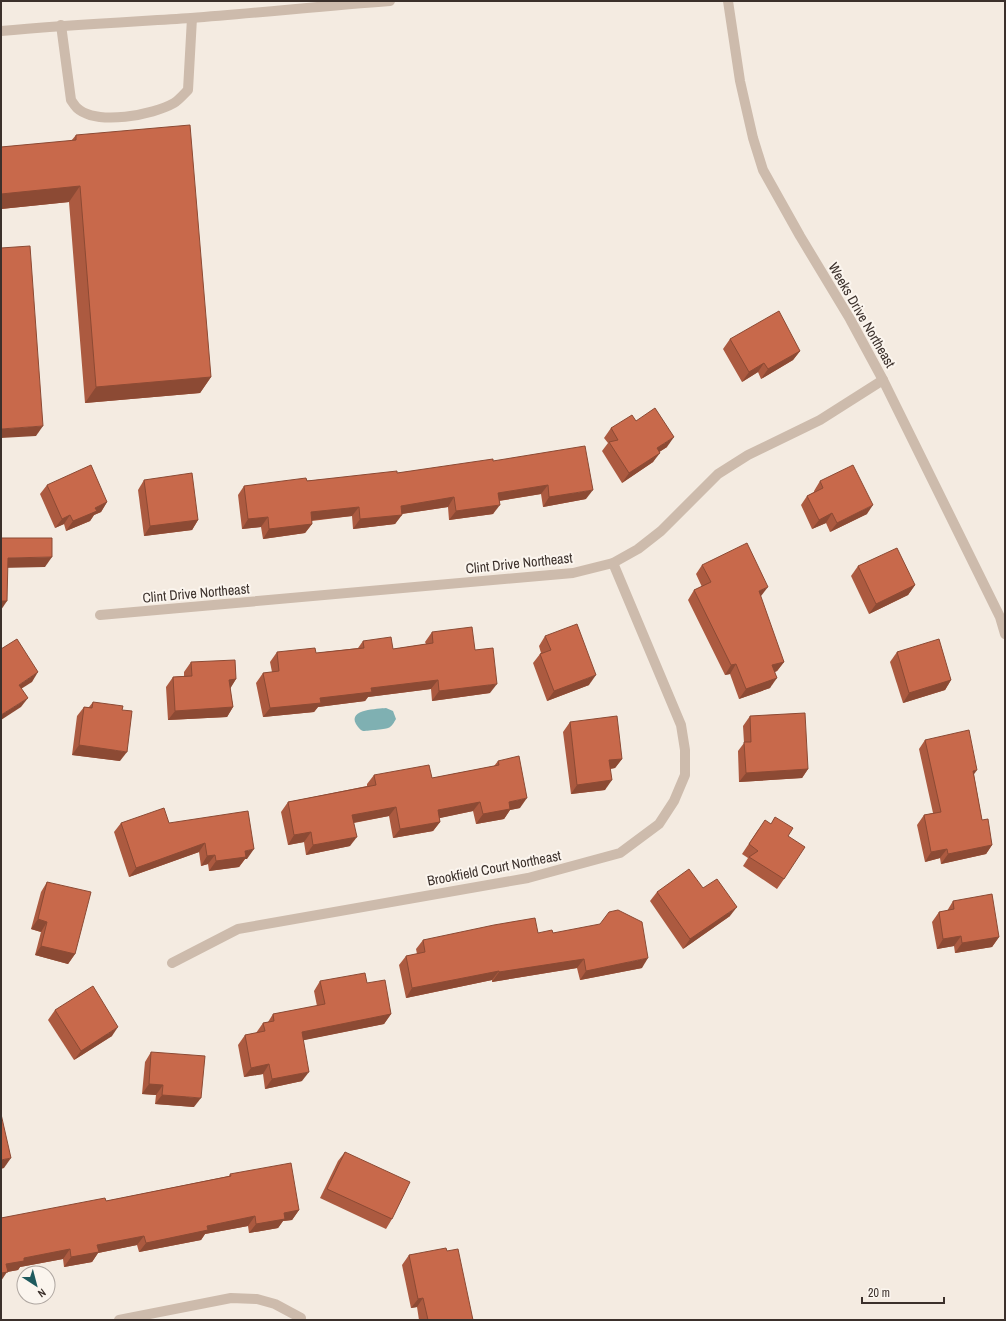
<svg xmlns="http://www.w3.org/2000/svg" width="1006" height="1321" viewBox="0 0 1006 1321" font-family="'Archivo Narrow',sans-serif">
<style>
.water{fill:#7fb0b2}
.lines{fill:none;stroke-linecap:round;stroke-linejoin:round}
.minor{stroke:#cdbbac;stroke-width:10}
.wall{fill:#ac5a40}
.shaded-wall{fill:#8c4a34}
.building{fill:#c8694b;stroke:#8c4a34}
.labels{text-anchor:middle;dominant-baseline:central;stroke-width:4;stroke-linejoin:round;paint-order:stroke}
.street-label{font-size:14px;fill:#3b302b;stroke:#fbf5ee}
</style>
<rect width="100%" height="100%" fill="#f4ebe1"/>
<path class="water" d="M386,708L393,711L396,719C394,722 392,727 388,728C385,729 366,731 363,731C360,730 358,727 356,724C348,709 378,709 386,708Z"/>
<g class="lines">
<g class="minor">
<path d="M728,1L740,81L753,138L763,170L800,236L850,319L883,380L1000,617L1005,634"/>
<path d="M61,25L71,100C73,103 75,106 77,108C97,126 153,115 174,103C179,100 184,94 188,90L192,18"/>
<path d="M1,31C64,25 128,22 191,18C257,13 324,6 390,1"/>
<path d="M100,615L573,573L613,563L638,549L661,531L718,474L748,455L820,420L883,380"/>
<path d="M172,963L238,929L528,878L620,853L659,824L674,801L685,775V750L681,725L613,563"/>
<path d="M119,1320L231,1298L257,1299L275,1304L301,1318"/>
</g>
</g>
<g class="wall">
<path d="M76,135L211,377L200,393L85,403L69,202L1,209V147L71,141Z"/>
<path d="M730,339L800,351L793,360L761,379L758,372L742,382L723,349Z"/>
<path d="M636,421L667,447L659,452L653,462L622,483L602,451L608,443L604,438L611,428Z"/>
<path d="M493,461L586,499L543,507L541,494L499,501L493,514L449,520L448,507L402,514L395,524L353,529L352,516L312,521V524L305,533L263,539L261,527L242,529L238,495L244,486L397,473Z"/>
<path d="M144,480L198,520L192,530L144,536L138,490Z"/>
<path d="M820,481L867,514L830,532L826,523L812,529L801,505L807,496L814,492V491Z"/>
<path d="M47,485L107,502L101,512L94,515L90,521L66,531L64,524L55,528L40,494Z"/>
<path d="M702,565L784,662L777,671L775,672L770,688L739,699L730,674L725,675L688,600L694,590L702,587L696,574Z"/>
<path d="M858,566L915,585L908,595L869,614L851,576Z"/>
<path d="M432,632L475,650L490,693L432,701L431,689L368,697L365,701L318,707L314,712L263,717L256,683L263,673L272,672L270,662L277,652L316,653L358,648L363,641L393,649L426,644L425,642Z"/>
<path d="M545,636L589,685L547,701L533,663L540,654L541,653L539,646Z"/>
<path d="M897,652L951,680L945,690L903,703L890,662Z"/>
<path d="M191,662L236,679L230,688L233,707L227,717L168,720L166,687L173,677L184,676V672Z"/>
<path d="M93,702L120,761L72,755L77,716L84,707H89Z"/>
<path d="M750,716L808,769L802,778L739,782L738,751L744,743L743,726Z"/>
<path d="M570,722L622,759L615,768L610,769L605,790L571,794L563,732Z"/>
<path d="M925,740L974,775L982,820L992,845L986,854L941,864L940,858L925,862L917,825L924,815L933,813L919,749Z"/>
<path d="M498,761L520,808L510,810L504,819L476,824L473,811L439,818L440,822L433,831L393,838L389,816L354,823L350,846L306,855L304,842L288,845L281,812L288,802L367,786V784L374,775L432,778L494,766Z"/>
<path d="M121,823H169L247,859H245L239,867L209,871L208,864L201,866L199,852L129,877L114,832Z"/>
<path d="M758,830L788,836L784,879L777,889L743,866L748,858L742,854Z"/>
<path d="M47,882L75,954L68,964L35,955L41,932L31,929L41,892Z"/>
<path d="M703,888L730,916L683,949L650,901L657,892Z"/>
<path d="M953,901L999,937L992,947L955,953L954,946L937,949L932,922L939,912L947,911Z"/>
<path d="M538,933H553L642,968L580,980L577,968L492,982V980L406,998L399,965L406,956L417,954L416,949L423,940Z"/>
<path d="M320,981L367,983L391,1014L384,1024L303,1040L302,1081L265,1089L263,1074L244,1077L238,1045L245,1035L256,1033L263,1023L268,1022L273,1014L317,1006L314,991Z"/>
<path d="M55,1010L112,1036L74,1060L48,1020Z"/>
<path d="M151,1052L194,1107L155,1104L156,1095L142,1094L145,1062Z"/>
<path d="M345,1152L392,1219L386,1229L320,1198L338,1161Z"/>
<path d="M230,1174L299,1210L292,1220L283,1221L278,1228L249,1233L248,1226L205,1234L201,1240L139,1252L137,1245L98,1253L92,1262L64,1267L63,1259L20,1267L18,1270L7,1272L1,1218L106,1201L229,1176Z"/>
<path d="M447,1251L473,1320H419L417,1307L411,1308L402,1265L409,1255Z"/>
</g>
<g class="shaded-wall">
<path d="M80,186L69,202L1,209V194Z"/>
<path d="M800,351L793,360L761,379L768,369Z"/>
<path d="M764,363L758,372L742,382L749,372Z"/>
<path d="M211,377L200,393L85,403L96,387Z"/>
<path d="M43,426L36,436L1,438V429Z"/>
<path d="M674,437L667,447L650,458L657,448Z"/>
<path d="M660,453L653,462L622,483L629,473Z"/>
<path d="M548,485L541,494L491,502L498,493Z"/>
<path d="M593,490L586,499L543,507L549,497Z"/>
<path d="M454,497L448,507L394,515L401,506Z"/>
<path d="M107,502L101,512L94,515L90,521L66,531L73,521L95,508Z"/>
<path d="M500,505L493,514L449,520L456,511Z"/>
<path d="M873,505L867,514L830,532L837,523Z"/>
<path d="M359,507L352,516L304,521L311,512Z"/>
<path d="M832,513L826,523L812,529L819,520Z"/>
<path d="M70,515L64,524L55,528L62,519Z"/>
<path d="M402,515L395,524L353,529L360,519Z"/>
<path d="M268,517L261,527L242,529L248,519Z"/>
<path d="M198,520L192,530L144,536L150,526Z"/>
<path d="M312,524L305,533L263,539L269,529Z"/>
<path d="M52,557L45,567L1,568L8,558Z"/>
<path d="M915,585L908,595L869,614L876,604Z"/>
<path d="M768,587L761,596L752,601L759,591Z"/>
<path d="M1,601H7L1,610Z"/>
<path d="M784,662L777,671L766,675L772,665Z"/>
<path d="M736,664L730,674L725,675L731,665Z"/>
<path d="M38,672L32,682L13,694L19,685Z"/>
<path d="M596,675L589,685L547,701L554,691Z"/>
<path d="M777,678L770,688L739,699L746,689Z"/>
<path d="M236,679L230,689L229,680Z"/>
<path d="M438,680L431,689L368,697L365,701L318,707L314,712L263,717L270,708L371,688Z"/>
<path d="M951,680L945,690L903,703L909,693Z"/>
<path d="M497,684L490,693L432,701L439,691Z"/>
<path d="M28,698L21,707L1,720V715Z"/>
<path d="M233,707L227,717L168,720L175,711Z"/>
<path d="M79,745L127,752L120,761L72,755Z"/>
<path d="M622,759L615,768L602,770L609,760Z"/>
<path d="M808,769L802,778L739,782L746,773Z"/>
<path d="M977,770L970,780L973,771Z"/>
<path d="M612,780L605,790L571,794L577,785Z"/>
<path d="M527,798L520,808L510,810L504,819L476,824L483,814L509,802Z"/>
<path d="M480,802L473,811L431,820L438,810Z"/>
<path d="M396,807L389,816L346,824L352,815Z"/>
<path d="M440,822L433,831L393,838L400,829Z"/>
<path d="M311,832L304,842L288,845L294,835Z"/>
<path d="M357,837L350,846L306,855L313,845Z"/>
<path d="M205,843L199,852L129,877L136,868Z"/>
<path d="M992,845L986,854L941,864L948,854Z"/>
<path d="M254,849L247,859H245L239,867L209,871L216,861L245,851Z"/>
<path d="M947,849L940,858L925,862L931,852Z"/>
<path d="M215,855L208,864L201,866L207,856Z"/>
<path d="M737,907L730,916L683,949L690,939Z"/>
<path d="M38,919L47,922L41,932L31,929Z"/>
<path d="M961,936L954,946L937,949L943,939Z"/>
<path d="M999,937L992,947L955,953L962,943Z"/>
<path d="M41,946L75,954L68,964L35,955Z"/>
<path d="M648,958L642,968L580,980L586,971Z"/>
<path d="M584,959L577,968L492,982L499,972Z"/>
<path d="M499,971L492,980L406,998L412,988Z"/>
<path d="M391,1014L384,1024L295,1042L302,1032Z"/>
<path d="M118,1027L112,1036L74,1060L81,1051Z"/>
<path d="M269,1064L263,1074L244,1077L251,1068Z"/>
<path d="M309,1072L302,1081L265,1089L272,1079Z"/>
<path d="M149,1084L163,1085L156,1095L142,1094Z"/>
<path d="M162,1095L201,1098L194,1107L155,1104Z"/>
<path d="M11,1158L4,1168L1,1169V1160Z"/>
<path d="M299,1210L292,1220L283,1221L278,1228L249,1233L256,1224L284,1213Z"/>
<path d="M255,1216L248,1226L205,1234L201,1240L139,1252L146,1243L207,1226Z"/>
<path d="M144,1236L137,1245L98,1253L92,1262L64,1267L71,1257L97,1245Z"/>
<path d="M70,1249L63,1259L20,1267L18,1270L7,1272L1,1281V1271L6,1264L24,1258Z"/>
<path d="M423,1298L417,1307L411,1308L418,1299Z"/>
</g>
<g class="building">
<path d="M190,125L211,377L96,387L80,186L1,194V147L76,140V135Z"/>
<path d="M30,246L43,426L1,429V248Z"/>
<path d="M779,311L800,351L768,369L764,363L749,372L730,339Z"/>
<path d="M655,408L674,437L657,448L660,453L629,473L609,442L618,440L611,428L632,415L636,421Z"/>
<path d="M585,446L593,490L549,497L548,485L498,493L500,505L456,511L454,497L401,506L402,515L360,519L359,507L311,512L312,524L269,529L268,517L248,519L244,486L306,478L307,481L397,471V473L493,459V461Z"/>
<path d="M91,465L107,502L95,508L97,511L73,521L70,515L62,519L47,485Z"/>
<path d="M853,465L873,505L837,523L832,513L819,520L807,496L823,488L820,481Z"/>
<path d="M192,473L198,520L150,526L144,480Z"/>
<path d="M1,538H52V557L8,558L7,601H1Z"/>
<path d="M747,543L768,587L759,591L784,662L772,665L777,678L746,689L736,664L731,665L694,590L711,582L702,565Z"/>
<path d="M897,548L915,585L876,604L858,566Z"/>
<path d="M577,624L596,675L554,691L540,654L551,650L545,636Z"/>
<path d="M472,627L475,650L493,648L497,684L439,691L438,680L371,688L372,692L320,698L321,703L270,708L263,673L279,671L277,652L315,648L316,653L364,648L363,641L391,637L393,649L433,643L432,632Z"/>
<path d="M17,639L38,672L19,685L28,698L1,715V649Z"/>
<path d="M939,639L951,680L909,693L897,652Z"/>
<path d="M235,660L236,679L229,680L233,707L175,711L173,677L192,676L191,662Z"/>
<path d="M93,702L123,706L122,710L132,711L127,752L79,745L84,707L92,708Z"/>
<path d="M805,713L808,769L746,773L744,742H751L750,716Z"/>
<path d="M617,716L622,759L609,760L612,780L577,785L570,722Z"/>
<path d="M969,730L977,770L973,771L982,820L988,819L992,845L948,854L947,849L931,852L924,815L941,812L925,740Z"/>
<path d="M519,756L527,798L509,802L510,809L483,814L480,802L438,810L440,822L400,829L396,807L352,815L357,837L313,845L311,832L294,835L288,802L376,785L374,775L429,765L432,778L499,765L498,761Z"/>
<path d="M164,808L169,823L248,811L254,849L245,851L246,857L216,861L215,855L207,856L205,843L136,868L121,823Z"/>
<path d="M775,817L793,828L788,836L805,847L784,879L749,857L758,851L749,844L765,820L771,824Z"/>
<path d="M689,869L703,888L717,879L737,907L690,939L657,892Z"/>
<path d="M47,882L91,892L75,954L41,946L47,922L38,919Z"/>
<path d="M992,894L999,937L962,943L961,936L943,939L939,912L954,909L953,901Z"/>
<path d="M618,910L642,922L648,958L586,971L584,959L499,972V971L412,988L406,956L425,952L423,940L494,925L535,918L538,933L552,930L553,933L600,924L609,912Z"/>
<path d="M365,973L367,983L385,980L391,1014L302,1032L309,1072L272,1079L269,1064L251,1068L245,1035L265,1031L263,1023L274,1021L273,1014L325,1004L320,981Z"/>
<path d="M93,986L118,1027L81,1051L55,1010Z"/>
<path d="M151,1052L205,1056L201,1098L162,1095L163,1085L149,1084Z"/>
<path d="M1,1114L11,1158L1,1160Z"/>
<path d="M345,1152L410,1182L392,1219L327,1189Z"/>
<path d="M291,1163L299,1210L284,1213L285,1219L256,1224L255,1216L207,1226L208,1230L146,1243L144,1236L97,1245L99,1252L71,1257L70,1249L24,1258V1261L6,1264L8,1272L1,1273V1218L105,1198L106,1201L231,1176L230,1174Z"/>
<path d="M446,1248L447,1251L458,1249L473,1320H428L423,1298L418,1299L409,1255Z"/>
</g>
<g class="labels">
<g class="street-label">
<text transform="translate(862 315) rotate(60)">Weeks Drive Northeast</text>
<text transform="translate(519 563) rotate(-6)">Clint Drive Northeast</text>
<text transform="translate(196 593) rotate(-5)">Clint Drive Northeast</text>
<text transform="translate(494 868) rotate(-11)">Brookfield Court Northeast</text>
</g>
</g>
<rect width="1006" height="1321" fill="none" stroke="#3b302b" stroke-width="4"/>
<g transform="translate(36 1285) rotate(144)"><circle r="19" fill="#fbf5ee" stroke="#aea6a0"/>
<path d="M0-3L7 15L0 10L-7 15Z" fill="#1f5a5e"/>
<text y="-6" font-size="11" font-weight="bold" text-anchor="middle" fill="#3b302b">N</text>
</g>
<path d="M862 1297v6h82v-6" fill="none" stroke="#3b302b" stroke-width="2"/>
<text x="868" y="1297" font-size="12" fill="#3b302b" stroke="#fbf5ee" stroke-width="3" paint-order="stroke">20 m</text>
</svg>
